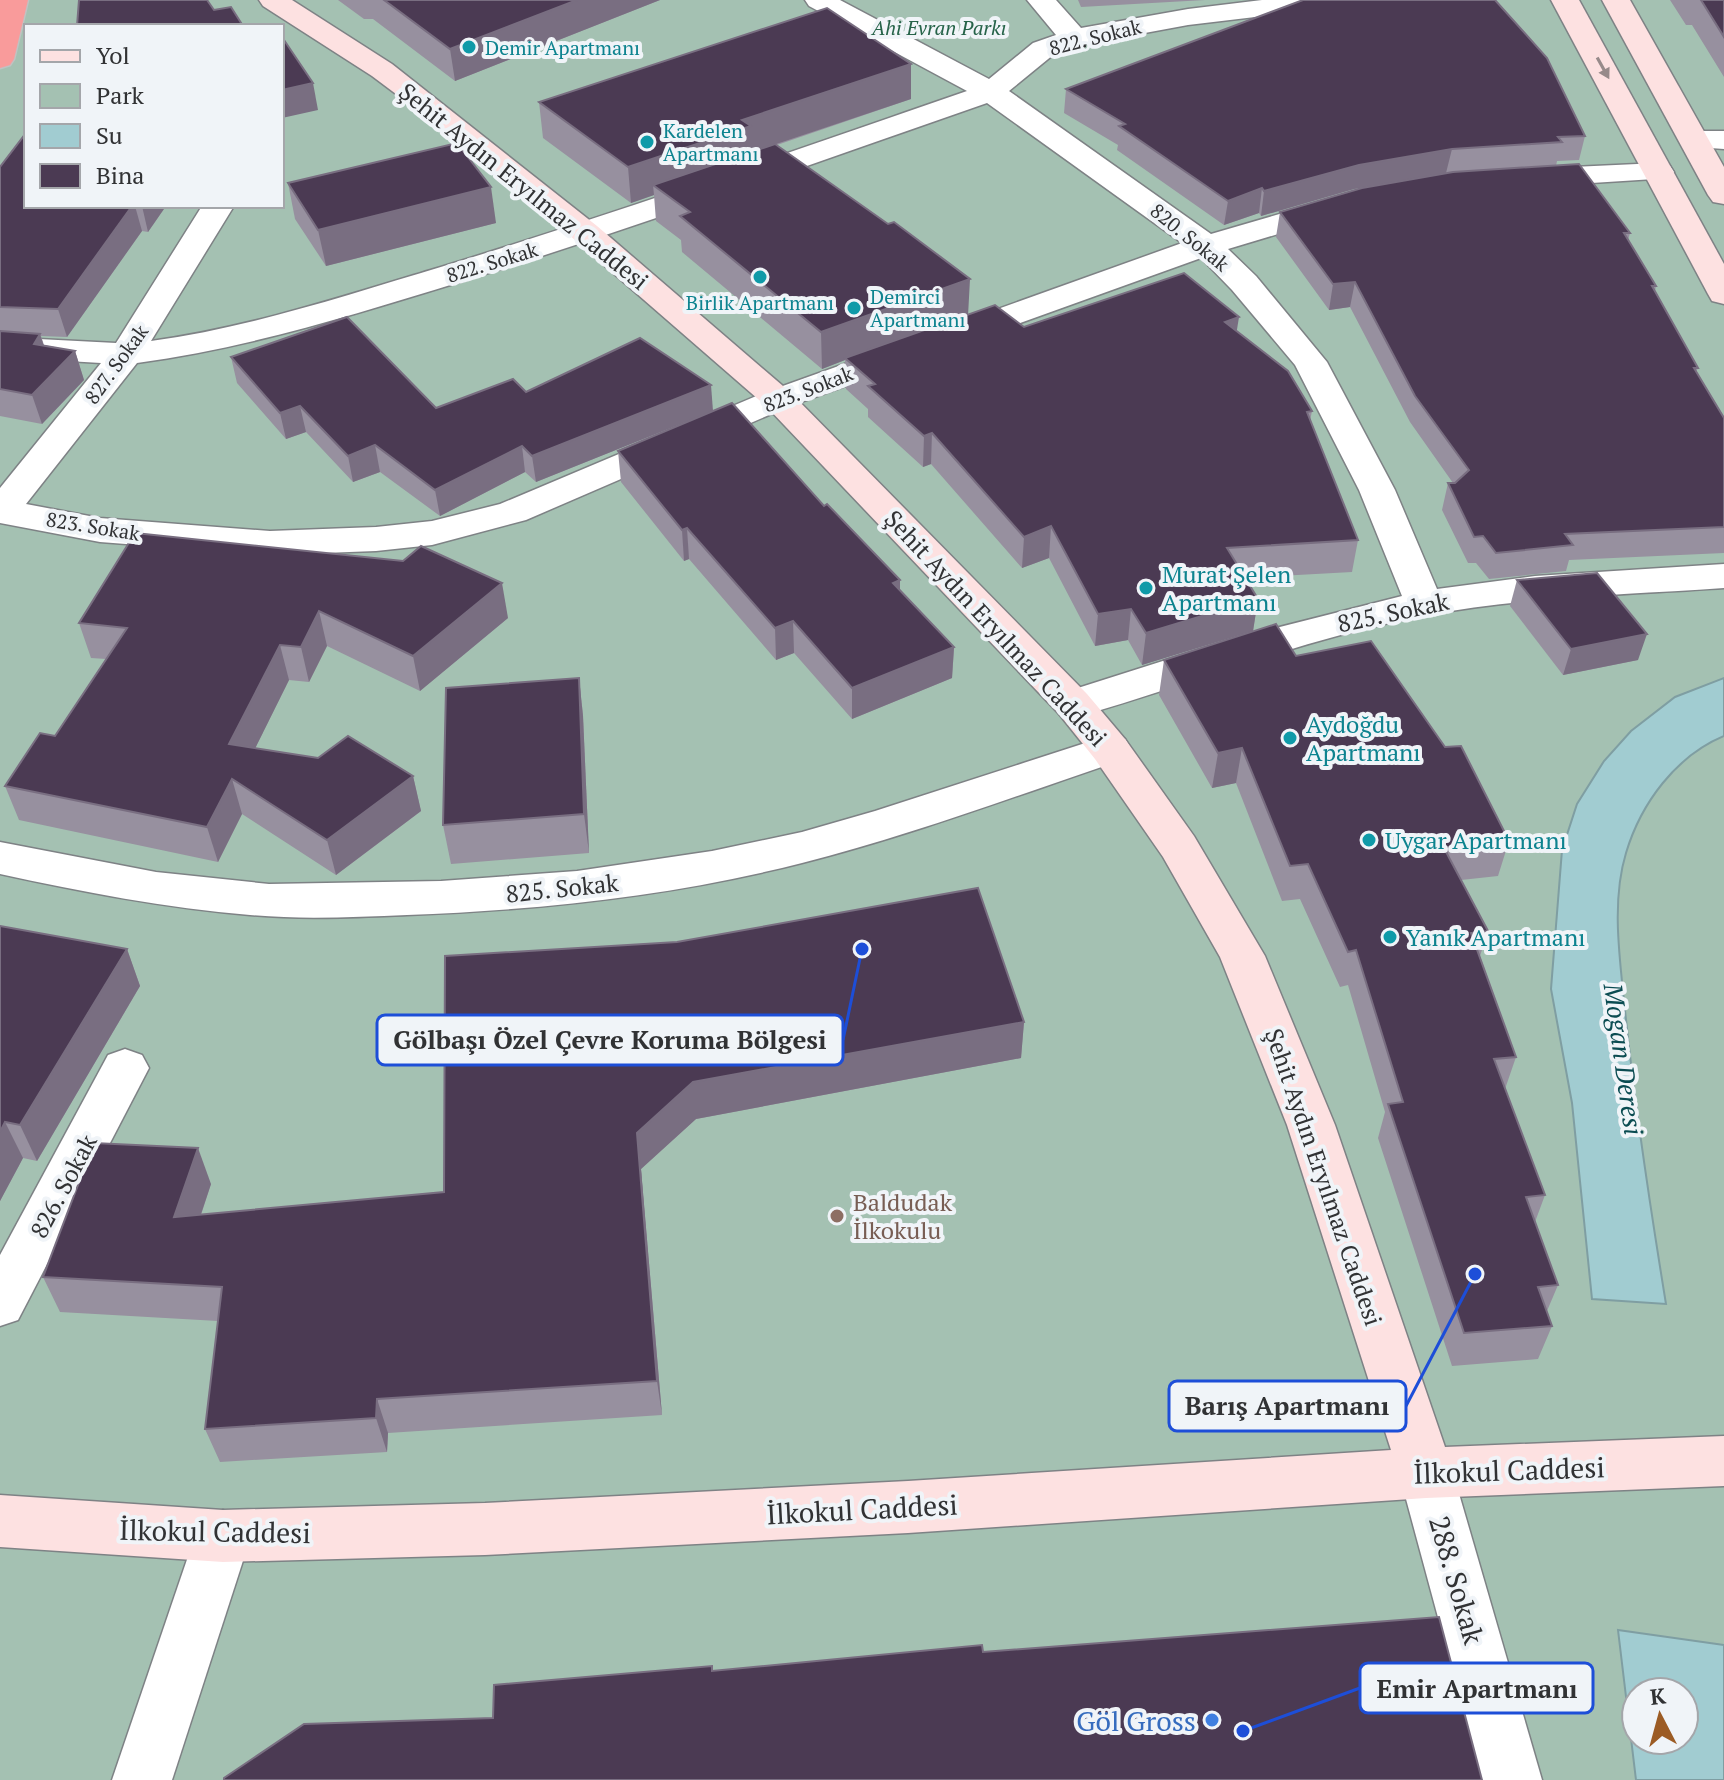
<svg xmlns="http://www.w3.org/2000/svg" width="1724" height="1780" viewBox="0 0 1724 1780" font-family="'PT Serif',serif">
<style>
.green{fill:#a4c1b2;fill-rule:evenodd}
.water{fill:#a1ccd1;stroke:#7f9ea2;stroke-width:2;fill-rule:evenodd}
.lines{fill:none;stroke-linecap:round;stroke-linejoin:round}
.street-casing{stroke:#7e8285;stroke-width:3}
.secondary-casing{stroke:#7e8285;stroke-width:3}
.highway-casing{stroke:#c1c2c2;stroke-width:3}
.street{fill:#fff;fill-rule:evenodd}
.secondary{fill:#fde1e1;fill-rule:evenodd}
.highway{fill:#f99b9b;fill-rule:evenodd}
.wall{fill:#97909f}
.shaded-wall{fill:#796e81}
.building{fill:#4b3a53;stroke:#796e81;stroke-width:2}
.oneway{fill:#978a8a}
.culture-dot{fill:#0f9aa8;stroke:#f0f4f8;stroke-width:3}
.education-dot{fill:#8d6e63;stroke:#f0f4f8;stroke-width:3}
.shop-dot{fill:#3f7fe0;stroke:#f0f4f8;stroke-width:3}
.labels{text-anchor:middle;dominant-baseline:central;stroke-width:8;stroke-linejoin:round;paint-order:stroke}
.far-park-label{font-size:20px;font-style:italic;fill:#266349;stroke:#f0f4f8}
.far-street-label{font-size:20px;fill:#313234;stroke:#f0f4f8}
.far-culture-label{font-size:20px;fill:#0d838f;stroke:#f0f4f8;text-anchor:start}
.street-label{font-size:24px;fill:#313234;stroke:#f0f4f8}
.culture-label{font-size:24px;fill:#0d838f;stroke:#f0f4f8;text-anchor:start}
.education-label{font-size:24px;fill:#785e54;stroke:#f0f4f8;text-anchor:start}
.water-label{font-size:26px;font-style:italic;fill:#0b4c52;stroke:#f0f4f8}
.near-street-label{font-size:28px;fill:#313234;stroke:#f0f4f8}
.near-shop-label{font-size:28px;fill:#366cbe;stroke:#f0f4f8;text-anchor:end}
.leader{fill:none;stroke:#1d4ed8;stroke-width:3}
.callout-dot{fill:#1d4ed8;stroke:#f0f4f8;stroke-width:3}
.callout{fill:#f0f4f8;stroke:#1d4ed8;stroke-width:3}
.callout-label{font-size:26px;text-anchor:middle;font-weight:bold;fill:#313234}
</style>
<rect width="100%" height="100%" fill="#e3e7eb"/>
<path class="green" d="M0,0H1724V1780H0ZM26,26H282V206H26ZM1636,1692H1684V1740H1636Z"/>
<g class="water">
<path d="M1724,678V736C1676,756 1641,803 1626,853C1611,902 1620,960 1625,1010C1635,1109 1650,1206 1666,1304L1592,1299L1572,1103L1551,989L1562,850L1577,804L1604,761L1631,731L1675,697Z"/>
<path d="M1618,1630L1724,1645V1780H1636ZM1636,1692H1684V1740H1636Z"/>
</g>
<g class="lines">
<g class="street-casing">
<g id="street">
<path d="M805,0H840L989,79L1033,43L1056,35L1027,0H1056L1081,28L1188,9L1262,0H1346L1342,6L1332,8L1188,25L1080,45L1053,55L1009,91L1211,234L1334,198L1345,200L1350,207L1345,214L1228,249L1256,276L1327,362L1395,490L1437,589L1535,576L1724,564V588C1623,595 1522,597 1422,616C1302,639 1190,685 1073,718L1059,714L1053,704L1059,694L1232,639L1402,596L1359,490L1295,365L1232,290L1201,258L790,406L526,520L432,545L376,551L270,555L100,542L0,523V488L101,363L0,357V337L116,343L202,206H234L151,341C252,327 347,295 444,266C620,212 793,151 967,91L809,6ZM987,103L1182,243L766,392L500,504L432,521L376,527L270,531L100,518L26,504L137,363C248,348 353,315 460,282C637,227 812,164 987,103Z"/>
<path d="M1694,131H1724V149L1683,146L1679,140L1683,134Z"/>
<path d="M1659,163L1670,166L1674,172L1670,178L1529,187L1518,185L1514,178L1518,171L1529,169Z"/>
<path d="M1110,735L1125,739L1131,749L1125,759C1018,795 912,835 802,863C673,896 540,910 407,915C355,917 303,920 250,915C166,908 83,892 0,874V842L156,872L269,884L441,881L577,871L712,851L802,832L875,811Z"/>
<path d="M125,1049L142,1055L149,1068L18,1320L0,1326V1255L108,1055Z"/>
<path d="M1426,1448L1445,1455L1453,1473L1542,1780H1482L1399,1473L1407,1455Z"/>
<path d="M223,1510L243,1518L251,1536L172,1780H112L195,1536L203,1518Z"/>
</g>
</g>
<g class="secondary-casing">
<g id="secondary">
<path d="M259,0H292L392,64L597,226L790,392L1087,694L1125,739L1194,836L1265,956L1335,1125L1445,1447L1724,1436V1486L1426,1498L908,1533L485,1555L223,1562L0,1547V1495L223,1510L485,1503L908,1481L1391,1450L1287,1125L1220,957L1163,857L1095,759L1059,714L766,406L575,240L412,106L372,76L263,6Z"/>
<path d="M1551,0H1579L1724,264V304L1712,301L1708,294Z"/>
<path d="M1602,0H1630L1724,167V204L1713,202L1708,195Z"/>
</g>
</g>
<g class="highway-casing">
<path id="highway" d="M0,0H28L14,59L10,65L0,68Z"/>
</g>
<use href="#street" class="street"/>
<use href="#secondary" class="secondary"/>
<use href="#highway" class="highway"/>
</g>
<g class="wall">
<path d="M338,0H660L455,81L373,19H364Z"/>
<path d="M1078,0H1205L1081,7Z"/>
<path d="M1670,0H1724V77L1692,25H1686Z"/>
<path d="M1066,89L1585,136L1579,160L1557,161L1556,166L1630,233L1628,240L1656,286L1655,291L1698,368L1696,372L1724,418V553L1569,560L1566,571L1489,579L1476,563H1468L1442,510L1448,483H1453L1410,422L1350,307L1329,310L1276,237L1280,212L1448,173L1354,189L1261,216L1259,213L1224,225L1117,150L1118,145L1064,113Z"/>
<path d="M911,99L777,145L969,315L1024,327L1237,331L1312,411L1310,421L1358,540L1352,572L1245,578L1258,599L1253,631L1142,665L1128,640L1095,646L1049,558L1022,568L931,464L923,467L868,417V409L846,389L845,360L822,369L682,252L681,240L656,221L654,195L631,203L543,138L539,102Z"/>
<path d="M25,137L26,206H166L148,232L142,231L67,337L41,336L44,345L75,351L84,380L42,424L0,416V167Z"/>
<path d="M288,183L496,223L326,266L295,219Z"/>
<path d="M231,357L436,408L526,392L713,411L900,591L954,647L952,678L852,719L794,653L776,660L689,559L684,561L621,482L618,451L698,417L536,482L525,472L440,516L380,472L353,482L306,432L286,439L237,383Z"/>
<path d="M135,533L508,618L420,691L327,646L309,682L289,680L255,748L413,776L421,811L336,875L242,814L218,862L19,820L5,786L55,736L106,659L91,658L79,623Z"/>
<path d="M1517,580L1638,660L1563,675L1510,606Z"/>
<path d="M1296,656L1509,841L1498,876L1461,880L1488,931L1480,956L1516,1057L1505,1089L1545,1195L1535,1222L1558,1285L1547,1311L1552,1326L1538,1359L1452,1366L1378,1138L1385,1112L1348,985L1340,987L1300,899L1282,901L1236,783L1212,788L1159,695L1164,660Z"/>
<path d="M579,678L583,716L589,853L451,864L443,825Z"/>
<path d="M0,926L127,949L140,986L37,1161L23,1158L0,1201Z"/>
<path d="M1024,1022L1021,1058L696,1119L641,1169L662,1415L388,1433L387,1452L220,1462L205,1429L218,1321L60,1312L43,1277L211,1184L201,1215L444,1192Z"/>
</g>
<g class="shaded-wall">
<path d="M577,0H660L455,81L450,49Z"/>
<path d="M911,64V99L653,185L654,195L631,203L628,167L742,120Z"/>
<path d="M313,83L318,110L282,118V90Z"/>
<path d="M1452,149L1446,173L1354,189L1261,216L1264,191L1359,165Z"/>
<path d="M491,187L496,223L326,266L318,230Z"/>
<path d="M1262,188L1259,213L1224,225L1228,201Z"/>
<path d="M132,206H135L142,231L67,337L58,309Z"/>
<path d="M142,206H166L148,232Z"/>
<path d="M970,279L968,316L845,358V360L822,369L821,332Z"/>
<path d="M1355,282L1350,307L1329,310L1333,284Z"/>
<path d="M1239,317L1234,348L1225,322Z"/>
<path d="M40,334L49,363L34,344Z"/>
<path d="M75,351L84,380L42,424L32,395Z"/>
<path d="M711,385L713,411L536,482L532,456Z"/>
<path d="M300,406L306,432L286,439L280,413Z"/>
<path d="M932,433L931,464L923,467L924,436Z"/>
<path d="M375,445L380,472L353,482L348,456Z"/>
<path d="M522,446L525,472L440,516L435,490Z"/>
<path d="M1051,526L1049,558L1022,568L1024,537Z"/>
<path d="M687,528L689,559L684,561L682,530Z"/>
<path d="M900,580V612L893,583Z"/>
<path d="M502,583L508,618L420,691L413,656Z"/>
<path d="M1258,599L1253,631L1142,665L1146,633Z"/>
<path d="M1131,609L1128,640L1095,646L1098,614Z"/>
<path d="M319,611L327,646L309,682L301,647Z"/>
<path d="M793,621L794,653L776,660L775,628Z"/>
<path d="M1647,634L1638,660L1563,675L1571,649Z"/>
<path d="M280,645L289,680L240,779L229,744Z"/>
<path d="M954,647L952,678L852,719V688Z"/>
<path d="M579,678L583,716L589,853L584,814Z"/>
<path d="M1242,748L1236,783L1212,788L1218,753Z"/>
<path d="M413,776L421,811L336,875L327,840Z"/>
<path d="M232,779L242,814L218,862L207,827Z"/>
<path d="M127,949L140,986L37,1161L20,1125Z"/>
<path d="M1024,1022L1021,1058L696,1119L641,1169L662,1415L657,1381L637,1133L693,1082Z"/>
<path d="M5,1122L23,1158L0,1201V1132Z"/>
<path d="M198,1148L211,1184L188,1253L174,1217Z"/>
<path d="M377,1399L388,1433L387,1452L376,1418Z"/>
</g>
<g class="building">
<path d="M79,0H207L214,10L231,7L243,26H77Z"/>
<path d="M384,0H577L450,49Z"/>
<path d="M1303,0H1495L1547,58L1585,136L1558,137L1562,142L1452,149L1359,165L1264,191L1262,188L1228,201L1119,126L1125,124L1066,89Z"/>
<path d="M1701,0H1724V37Z"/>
<path d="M827,8L911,64L742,120L751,126L628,167L539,102Z"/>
<path d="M282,37L313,83L282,90Z"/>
<path d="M26,133V206H132L58,309L0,307V167Z"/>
<path d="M457,143L491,187L318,230L288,183Z"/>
<path d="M775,144L888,224L894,222L970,279L821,332L680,216L690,212L653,185Z"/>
<path d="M1579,164L1630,233H1624L1656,286H1652L1698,368H1694L1724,418V527L1565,534L1573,545L1496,553L1483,536L1474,537L1448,483H1455L1469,470L1415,396L1355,282L1333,284L1280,212L1362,188L1453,172Z"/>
<path d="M1184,273L1239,317L1225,322L1288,371L1312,411L1307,412L1358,540L1227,548L1258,599L1146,633L1131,609L1098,614L1051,526L1024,537L932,433L924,436L868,386L875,384L845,358L995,305L1024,327Z"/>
<path d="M347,317L436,408L513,379L526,392L640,338L711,385L532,456L522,446L435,490L375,445L348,456L300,406L280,413L231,357Z"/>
<path d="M0,331L40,334L34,344L75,351L32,395L0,389Z"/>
<path d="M732,403L824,506L827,504L900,580L893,583L954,647L852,688L793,621L775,628L687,528L682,530L618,451Z"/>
<path d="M135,533L403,561L421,546L502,583L413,656L319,611L301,647L280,645L229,744L318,758L348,736L413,776L327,840L232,779L207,827L5,786L40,733L55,736L127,628L79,623Z"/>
<path d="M1597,573L1647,634L1571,649L1517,580Z"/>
<path d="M1276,624L1296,656L1371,641L1445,747L1461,746L1509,841L1444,848L1488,931L1471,933L1516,1057L1494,1059L1545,1195L1526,1197L1558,1285L1538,1287L1552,1326L1464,1333L1388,1104L1403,1102L1356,950L1348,952L1308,864L1290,866L1242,748L1218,753L1164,660Z"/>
<path d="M579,678L584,814L443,825L446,688Z"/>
<path d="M978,888L1024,1022L693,1082L637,1133L657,1381L377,1399L376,1418L205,1429L222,1287L43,1277L94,1143L198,1148L174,1217L444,1192L445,956L677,942Z"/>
<path d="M0,926L127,949L20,1125L5,1122L0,1132Z"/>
<path d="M1439,1617L1482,1780H224V1778L304,1724L493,1718L494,1685L712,1666V1671L982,1645L983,1652Z"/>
</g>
<defs><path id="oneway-solid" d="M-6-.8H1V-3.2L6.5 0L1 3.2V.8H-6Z" transform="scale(2)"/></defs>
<use class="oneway" href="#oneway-solid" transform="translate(1603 68) rotate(61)"/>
<g class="culture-dot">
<circle cx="469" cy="47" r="8"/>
<circle cx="647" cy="142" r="8"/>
<circle cx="760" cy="277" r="8"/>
<circle cx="854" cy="308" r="8"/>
<circle cx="1146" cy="588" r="8"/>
<circle cx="1290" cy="738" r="8"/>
<circle cx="1369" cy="840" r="8"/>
<circle cx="1390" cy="937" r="8"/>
</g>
<circle class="education-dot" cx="837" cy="1216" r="8"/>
<circle class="shop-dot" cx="1212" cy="1720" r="8"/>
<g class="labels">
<g class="far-park-label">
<text x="939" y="27">Ahi Evran Parkı</text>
</g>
<g class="far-street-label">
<text transform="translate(1095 37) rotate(-14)">822. Sokak</text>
<text transform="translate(1190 237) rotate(39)">820. Sokak</text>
<text transform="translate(492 262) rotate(-17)">822. Sokak</text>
<text transform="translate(116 364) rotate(-54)">827. Sokak</text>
<text transform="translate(808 389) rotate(-21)">823. Sokak</text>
<text transform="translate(93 526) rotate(9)">823. Sokak</text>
</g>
<g class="far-culture-label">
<text x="485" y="47">Demir Apartmanı</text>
<text x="663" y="130">Kardelen<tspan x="663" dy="23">Apartmanı</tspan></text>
<text x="870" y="296">Demirci<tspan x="870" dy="23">Apartmanı</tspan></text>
<text x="760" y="302" text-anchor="middle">Birlik Apartmanı</text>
</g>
<g class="street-label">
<text transform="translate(524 186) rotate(39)">Şehit Aydın Eryılmaz Caddesi</text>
<text transform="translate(1393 612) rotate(-12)">825. Sokak</text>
<text transform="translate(996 628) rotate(47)">Şehit Aydın Eryılmaz Caddesi</text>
<text transform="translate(562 888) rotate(-6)">825. Sokak</text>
<text transform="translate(1324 1177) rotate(71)">Şehit Aydın Eryılmaz Caddesi</text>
<text transform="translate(63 1186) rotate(-62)">826. Sokak</text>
</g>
<g class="culture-label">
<text x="1162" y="574">Murat Şelen<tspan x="1162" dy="28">Apartmanı</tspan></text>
<text x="1306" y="724">Aydoğdu<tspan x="1306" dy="28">Apartmanı</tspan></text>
<text x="1385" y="840">Uygar Apartmanı</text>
<text x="1406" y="937">Yanık Apartmanı</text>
</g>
<g class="education-label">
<text x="853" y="1202">Baldudak<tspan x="853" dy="28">İlkokulu</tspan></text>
</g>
<g class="water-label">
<text transform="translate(1624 1059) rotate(82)">Mogan Deresi</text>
</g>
<g class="near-street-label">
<text transform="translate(1509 1470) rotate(-2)">İlkokul Caddesi</text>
<text transform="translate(862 1509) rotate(-3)">İlkokul Caddesi</text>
<text transform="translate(215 1531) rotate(1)">İlkokul Caddesi</text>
<text transform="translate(1457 1580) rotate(74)">288. Sokak</text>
</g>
<g class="near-shop-label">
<text x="1196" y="1720">Göl Gross</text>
</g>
</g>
<path class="leader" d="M862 949L843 1040M1475 1274L1406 1406M1243 1731L1360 1688"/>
<g class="callout-dot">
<circle cx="862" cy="949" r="8"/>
<circle cx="1475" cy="1274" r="8"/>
<circle cx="1243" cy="1731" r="8"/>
</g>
<g class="callout">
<rect x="377" y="1015" width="466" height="50" rx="8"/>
<rect x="1169" y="1381" width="237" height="50" rx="8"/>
<rect x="1360" y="1663" width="233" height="50" rx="8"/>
</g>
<g class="callout-label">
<text x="610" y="1049">Gölbaşı Özel Çevre Koruma Bölgesi</text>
<text x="1287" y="1415">Barış Apartmanı</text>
<text x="1477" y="1698">Emir Apartmanı</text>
</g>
<rect x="24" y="24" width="260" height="184" fill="#f0f4f8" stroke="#a4a6aa" stroke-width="2"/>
<rect x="40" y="50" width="40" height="12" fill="#fde1e1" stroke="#a4a6aa" stroke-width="2"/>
<text x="96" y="64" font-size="24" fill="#313234">Yol</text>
<rect x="40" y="84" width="40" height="24" fill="#a4c1b2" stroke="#a4a6aa" stroke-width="2"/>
<text x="96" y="104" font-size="24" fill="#313234">Park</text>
<rect x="40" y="124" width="40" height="24" fill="#a1ccd1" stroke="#a4a6aa" stroke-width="2"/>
<text x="96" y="144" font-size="24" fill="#313234">Su</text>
<rect x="40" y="164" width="40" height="24" fill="#4b3a53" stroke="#a4a6aa" stroke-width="2"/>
<text x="96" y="184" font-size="24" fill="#313234">Bina</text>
<g transform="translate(1660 1716) rotate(354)"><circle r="38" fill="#f0f4f8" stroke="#a4a6aa" stroke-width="2"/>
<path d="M0-6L14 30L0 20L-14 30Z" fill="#9c5c25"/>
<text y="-12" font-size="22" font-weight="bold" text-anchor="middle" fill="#313234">K</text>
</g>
</svg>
